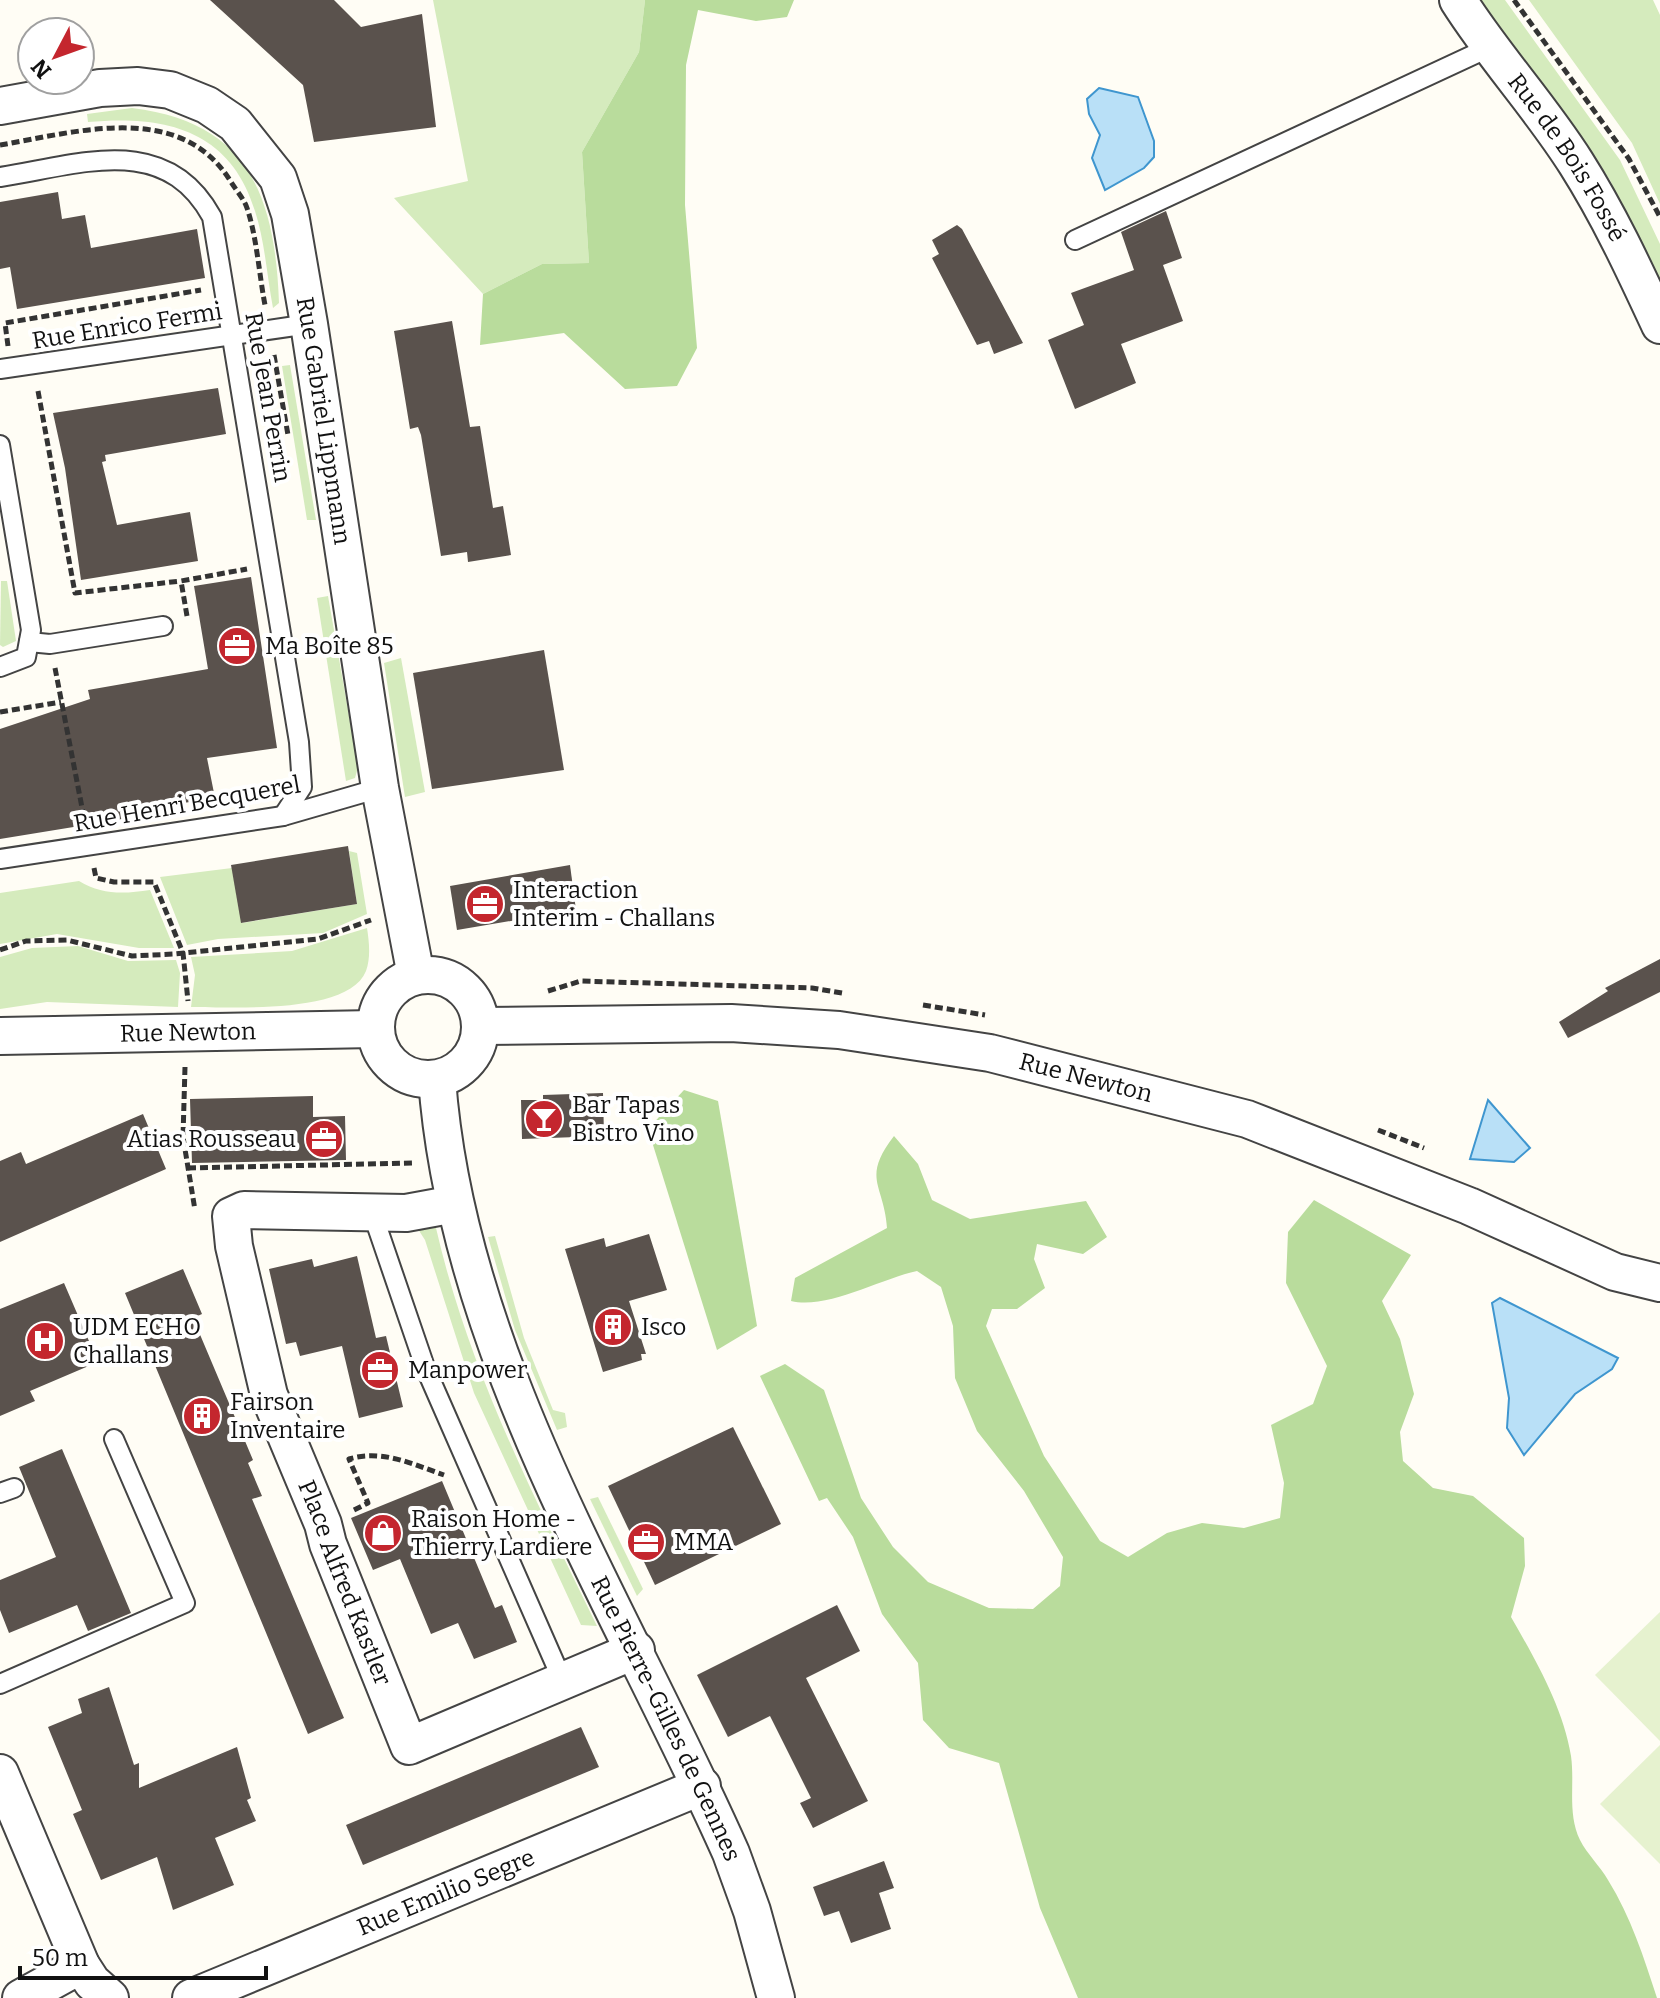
<svg xmlns="http://www.w3.org/2000/svg" width="1660" height="1998" viewBox="0 0 1660 1998" font-family="Bitter,serif">
<style>
.green{fill:#d5ebbd}
.forest{fill:#b9dc9c}
.pitch{fill:#e6f2cf}
.water{fill:#b9e0f7;stroke:#3f96cf;stroke-width:2}
.building{fill:#5a524d}
.lines{fill:none;stroke-linecap:round;stroke-linejoin:round}
.service-casing{stroke:#444;stroke-width:22}
.minor-casing{stroke:#444;stroke-width:40}
.path{stroke:#333;stroke-width:5;stroke-dasharray:8 4;stroke-linecap:butt}
.service{stroke:#fff;stroke-width:18}
.minor{stroke:#fff;stroke-width:36}
.labels{text-anchor:middle;dominant-baseline:central;stroke-width:8;stroke-linejoin:round;paint-order:stroke}
.street-label{font-size:24px;fill:#111;stroke:#fff}
.poi-label{font-size:24px;fill:#111;stroke:#fff;text-anchor:start}
</style>
<rect width="100%" height="100%" fill="#fffdf5"/>
<g class="green">
<path d="M433,0H645L639,52L582,152L589,263L542,264L483,294L394,198L468,181Z"/>
<path d="M1480,0H1505L1620,160L1660,244V290L1610,180Z"/>
<path d="M1529,0H1653L1660,15V204L1632,143Z"/>
<path d="M132,108C248,122 275,195 279,303L273,308C267,277 265,242 255,211C230,129 164,115 88,122L87,114Z"/>
<path d="M290,365L316,520H307L282,366Z"/>
<path d="M1,581H7L16,641L3,647L0,645Z"/>
<path d="M328,596L358,767L355,778L346,781L317,598Z"/>
<path d="M401,658L425,792L405,797L384,663Z"/>
<path d="M349,851L357,853L367,914L323,933L218,939L187,945L160,877L232,868L242,923L357,904Z"/>
<path d="M79,881C102,895 124,894 150,890L174,948H139L57,934L0,944V893Z"/>
<path d="M367,928C369,941 371,957 366,971C349,1015 229,1007 191,1007L195,975L191,957L292,951Z"/>
<path d="M78,946L128,961L176,960L180,973L178,1007L47,1002L0,1009V957L32,948Z"/>
<path d="M416,1226L436,1228C468,1368 534,1497 597,1626L581,1625L474,1393L425,1240Z"/>
<path d="M495,1236L524,1338L553,1410L565,1413L567,1427L557,1430L515,1330L488,1237Z"/>
<path d="M598,1497L643,1589L637,1596L590,1499Z"/>
</g>
<g class="forest">
<path d="M645,0H794L787,17L756,21L698,10L686,65L685,205L697,348L677,386L625,389L564,333L480,345L483,294L542,264L589,263L582,152L639,52Z"/>
<path d="M684,1090L718,1101L757,1326L717,1350L648,1129Z"/>
<path d="M894,1136L918,1164L932,1200L970,1219L1086,1201L1107,1237L1083,1254L1037,1244L1034,1259L1045,1288L1017,1309H992L986,1326L1044,1456L1100,1541L1128,1557L1167,1533L1202,1523L1244,1528L1280,1518L1284,1483L1271,1425L1313,1404L1327,1366L1286,1283L1288,1232L1314,1200L1411,1255L1382,1301L1400,1339L1414,1394L1400,1432L1403,1461L1433,1488L1473,1496L1524,1538L1525,1566L1511,1617C1535,1659 1563,1707 1571,1756C1575,1784 1567,1813 1580,1840C1587,1854 1600,1866 1608,1880C1631,1917 1644,1958 1657,1998H1078L1040,1908L999,1763L949,1748L923,1720L918,1663L882,1614L853,1537L827,1498L819,1501L760,1376L785,1364L824,1390L861,1498L893,1547L928,1582L989,1608L1033,1609L1060,1586L1063,1557L1024,1491L977,1431L955,1378L953,1326L941,1287L917,1271C880,1279 826,1310 791,1301L795,1278L887,1228C884,1184 861,1179 894,1136Z"/>
</g>
<g class="pitch">
<path d="M1660,1612V1741L1595,1675Z"/>
<path d="M1660,1745V1864L1600,1804Z"/>
</g>
<g class="water">
<path d="M1099,88L1138,97L1154,141V157L1144,168L1105,190L1092,158L1100,135L1089,114L1087,99Z"/>
<path d="M1488,1100L1530,1148L1514,1162L1470,1159Z"/>
<path d="M1500,1298L1618,1358L1612,1369L1575,1394L1524,1455L1507,1428L1509,1398L1492,1303Z"/>
</g>
<g class="building">
<path d="M210,0H334L361,27L422,14L436,127L314,142L303,85Z"/>
<path d="M58,192L62,219L85,215L91,248L197,229L205,278L17,309L10,267L0,269V202Z"/>
<path d="M1166,211L1182,258L1163,265L1183,321L1121,344L1136,383L1075,409L1048,340L1084,325L1071,293L1134,270L1121,232Z"/>
<path d="M957,225L962,229L1023,343L994,354L989,341L977,345L932,258L939,254L932,240Z"/>
<path d="M452,321L470,427L480,426L493,508L503,506L511,555L468,562L467,552L441,556L421,435L418,427L410,429L394,331Z"/>
<path d="M218,388L226,434L105,455L106,461L102,462L117,525L190,512L198,561L81,580L65,468L53,413Z"/>
<path d="M251,577L277,748L207,758L215,798L146,809L147,815L0,839V729L90,699L88,690L208,669L194,586Z"/>
<path d="M544,650L564,770L432,789L413,673Z"/>
<path d="M348,846L357,904L241,923L231,865Z"/>
<path d="M570,865L576,910L457,930L450,886Z"/>
<path d="M1660,959V992L1568,1038L1559,1022L1608,991L1605,988Z"/>
<path d="M603,1093L604,1136L522,1139L521,1100H543V1095Z"/>
<path d="M313,1096V1117L345,1116L346,1160L192,1163L190,1099Z"/>
<path d="M143,1114L166,1169L0,1242V1161L21,1152L26,1164Z"/>
<path d="M649,1234L667,1290L629,1301L646,1354H641L642,1360L603,1372L565,1249L604,1238L606,1247Z"/>
<path d="M357,1256L376,1338L386,1336L403,1407L359,1418L342,1346L300,1356L296,1342L286,1344L269,1269L312,1259L314,1267Z"/>
<path d="M183,1269L202,1314L193,1318L253,1460L248,1463L262,1496L252,1499L344,1718L308,1734L125,1293Z"/>
<path d="M64,1283L98,1362L30,1391L35,1401L0,1416V1309Z"/>
<path d="M733,1427L781,1524L655,1585L608,1486Z"/>
<path d="M62,1449L131,1613L88,1631L77,1605L9,1633L0,1610V1580L56,1557L19,1467Z"/>
<path d="M442,1481L495,1608L502,1605L517,1642L474,1659L458,1623L431,1634L400,1559L373,1570L351,1518Z"/>
<path d="M837,1605L860,1651L806,1678L868,1801L813,1828L800,1803L811,1798L770,1716L728,1737L697,1675Z"/>
<path d="M109,1687L134,1765L139,1763V1788L237,1747L251,1798L247,1800L256,1821L215,1838L234,1885L173,1910L157,1857L101,1880L73,1814L82,1810L48,1727L82,1713L78,1699Z"/>
<path d="M581,1727L599,1767L363,1865L346,1825Z"/>
<path d="M884,1861L894,1888L879,1893L891,1929L851,1943L839,1911L824,1916L813,1887Z"/>
</g>
<g class="lines">
<g class="service-casing">
<g id="service">
<path d="M0,177C79,165 165,131 212,217L299,742L302,787L283,816"/>
<path d="M1075,240L1488,48"/>
<path d="M0,369L309,324"/>
<path d="M0,445L31,630L26,657L0,667"/>
<path d="M29,642L50,644L163,626"/>
<path d="M0,859L283,816L380,788"/>
<path d="M372,1212L425,1367L564,1684"/>
<path d="M0,1493L14,1488"/>
<path d="M0,1684L185,1603L114,1439"/>
</g>
</g>
<g class="minor-casing">
<g id="minor">
<path id="s1" d="M1458,0C1494,57 1540,106 1576,163C1609,215 1634,269 1660,325"/>
<path id="s2" d="M0,106L100,88L138,86L170,90L207,105L235,124L278,178L290,214L309,324L380,788L416,976"/>
<circle cx="428" cy="1027" r="52"/>
<path id="s3" d="M481,1026L731,1023L839,1030L990,1053L1247,1119L1469,1206L1615,1272L1660,1283"/>
<path id="s4" d="M0,1036L374,1029"/>
<path id="s5" d="M437,1079C457,1356 621,1605 731,1853L752,1911L776,1998"/>
<path id="s6" d="M455,1204L406,1213L244,1210L231,1216L234,1246L269,1395L323,1524L328,1544L409,1746L636,1650"/>
<path d="M0,1773L81,1965L92,1982L110,1998"/>
<path d="M21,1998L81,1965"/>
<path id="s7" d="M191,1998L702,1786"/>
</g>
</g>
<g class="path">
<path d="M1514,0L1629,159L1660,217"/>
<path d="M0,145C77,132 181,100 231,182C236,190 244,199 247,208C257,238 259,274 265,305"/>
<path d="M8,346L5,323L201,290"/>
<path d="M274,355L288,435"/>
<path d="M38,391L75,593L181,581"/>
<path d="M187,616L181,581L247,569"/>
<path d="M55,668L85,823"/>
<path d="M0,712L61,702"/>
<path d="M94,868L96,878L114,882H154L183,953L188,1001"/>
<path d="M0,950L26,941L67,940L132,956L174,954L318,939L371,920"/>
<path d="M548,991L581,981L812,988L842,993"/>
<path d="M923,1005L985,1015"/>
<path d="M185,1067L183,1137L195,1210"/>
<path d="M1378,1130L1424,1148"/>
<path d="M188,1168L413,1163"/>
<path d="M354,1510L368,1503L349,1459C382,1449 412,1464 444,1475"/>
</g>
<use href="#service" class="service"/>
<use href="#minor" class="minor"/>
</g>
<defs>
<g id="office-disc" transform="scale(2)"><circle r="9.5" fill="#c4262e" stroke="#fff"/><path d="M-6-3h4V-5.5h4V-3h4V5H-6ZM-1-4.5V-3h2v-1.5ZM-6 0V1H6V0Z" fill="#fff"/></g>
<g id="bar-disc" transform="scale(2)"><circle r="9.5" fill="#c4262e" stroke="#fff"/><path d="M-6-5H6L.8 .8V4.5H3.5V6h-7V4.5H-.8V.8Z" fill="#fff"/></g>
<g id="building-disc" transform="scale(2)"><circle r="9.5" fill="#c4262e" stroke="#fff"/><path d="M-4-6H4V6H1V3H-1V6H-4ZM-2.5-4.3h1.7v1.8h-1.7ZM.8-4.3h1.7v1.8H.8ZM-2.5-1h1.7V.8h-1.7ZM.8-1h1.7V.8H.8Z" fill="#fff"/></g>
<g id="hospital-disc" transform="scale(2)"><circle r="9.5" fill="#c4262e" stroke="#fff"/><path d="M-5-5h3v3.5h4V-5h3V5h-3V1.5h-4V5h-3Z" fill="#fff"/></g>
<g id="shop-disc" transform="scale(2)"><circle r="9.5" fill="#c4262e" stroke="#fff"/><path d="M-5-2.5h2.3a2.7 3.5 0 0 1 5.4 0H5L5.5 6h-11ZM-1.5-2.5h3a1.5 2.3 0 0 0-3 0Z" fill="#fff"/></g>
</defs>
<g fill-rule="evenodd">
<use href="#office-disc" x="237" y="646"/>
<use href="#office-disc" x="485" y="904"/>
<use href="#bar-disc" x="544" y="1119"/>
<use href="#office-disc" x="324" y="1139"/>
<use href="#building-disc" x="613" y="1327"/>
<use href="#hospital-disc" x="45" y="1341"/>
<use href="#office-disc" x="380" y="1370"/>
<use href="#building-disc" x="202" y="1416"/>
<use href="#shop-disc" x="383" y="1533"/>
<use href="#office-disc" x="646" y="1542"/>
</g>
<g class="labels">
<g class="street-label">
<text stroke="none"><textPath href="#s1" startOffset="192">Rue de Bois Fossé</textPath></text>
<text transform="translate(127 326) rotate(-9)">Rue Enrico Fermi</text>
<text transform="translate(268 397) rotate(80)">Rue Jean Perrin</text>
<text stroke="none"><textPath href="#s2" startOffset="562">Rue Gabriel Lippmann</textPath></text>
<text transform="translate(187 804) rotate(-10)">Rue Henri Becquerel</text>
<text stroke="none"><textPath href="#s4" startOffset="188">Rue Newton</textPath></text>
<text stroke="none"><textPath href="#s3" startOffset="610">Rue Newton</textPath></text>
<text stroke="none"><textPath href="#s6" startOffset="612">Place Alfred Kastler</textPath></text>
<text stroke="none"><textPath href="#s5" startOffset="684">Rue Pierre-Gilles de Gennes</textPath></text>
<text stroke="none"><textPath href="#s7" startOffset="276">Rue Emilio Segre</textPath></text>
</g>
<g class="poi-label">
<text x="265" y="646">Ma Boîte 85</text>
<text x="513" y="890">Interaction<tspan x="513" dy="28">Interim - Challans</tspan></text>
<text x="572" y="1105">Bar Tapas<tspan x="572" dy="28">Bistro Vino</tspan></text>
<text x="296" y="1139" text-anchor="end">Atias Rousseau</text>
<text x="73" y="1327">UDM ECHO<tspan x="73" dy="28">Challans</tspan></text>
<text x="641" y="1327">Isco</text>
<text x="408" y="1370">Manpower</text>
<text x="230" y="1402">Fairson<tspan x="230" dy="28">Inventaire</tspan></text>
<text x="411" y="1519">Raison Home -<tspan x="411" dy="28">Thierry Lardiere</tspan></text>
<text x="674" y="1542">MMA</text>
</g>
</g>
<g transform="translate(56 56) rotate(229)"><circle r="38" fill="#ffffff" stroke="#a0a0a0" stroke-width="2"/>
<path d="M0-6L14 30L0 20L-14 30Z" fill="#c4262e"/>
<text y="-12" font-size="22" font-weight="bold" text-anchor="middle" fill="#111111">N</text>
</g>
<path d="M20 1966v12h246v-12" fill="none" stroke="#111111" stroke-width="4"/>
<text x="32" y="1966" font-size="24" fill="#111111" stroke="#ffffff" stroke-width="6" paint-order="stroke">50 m</text>
</svg>
